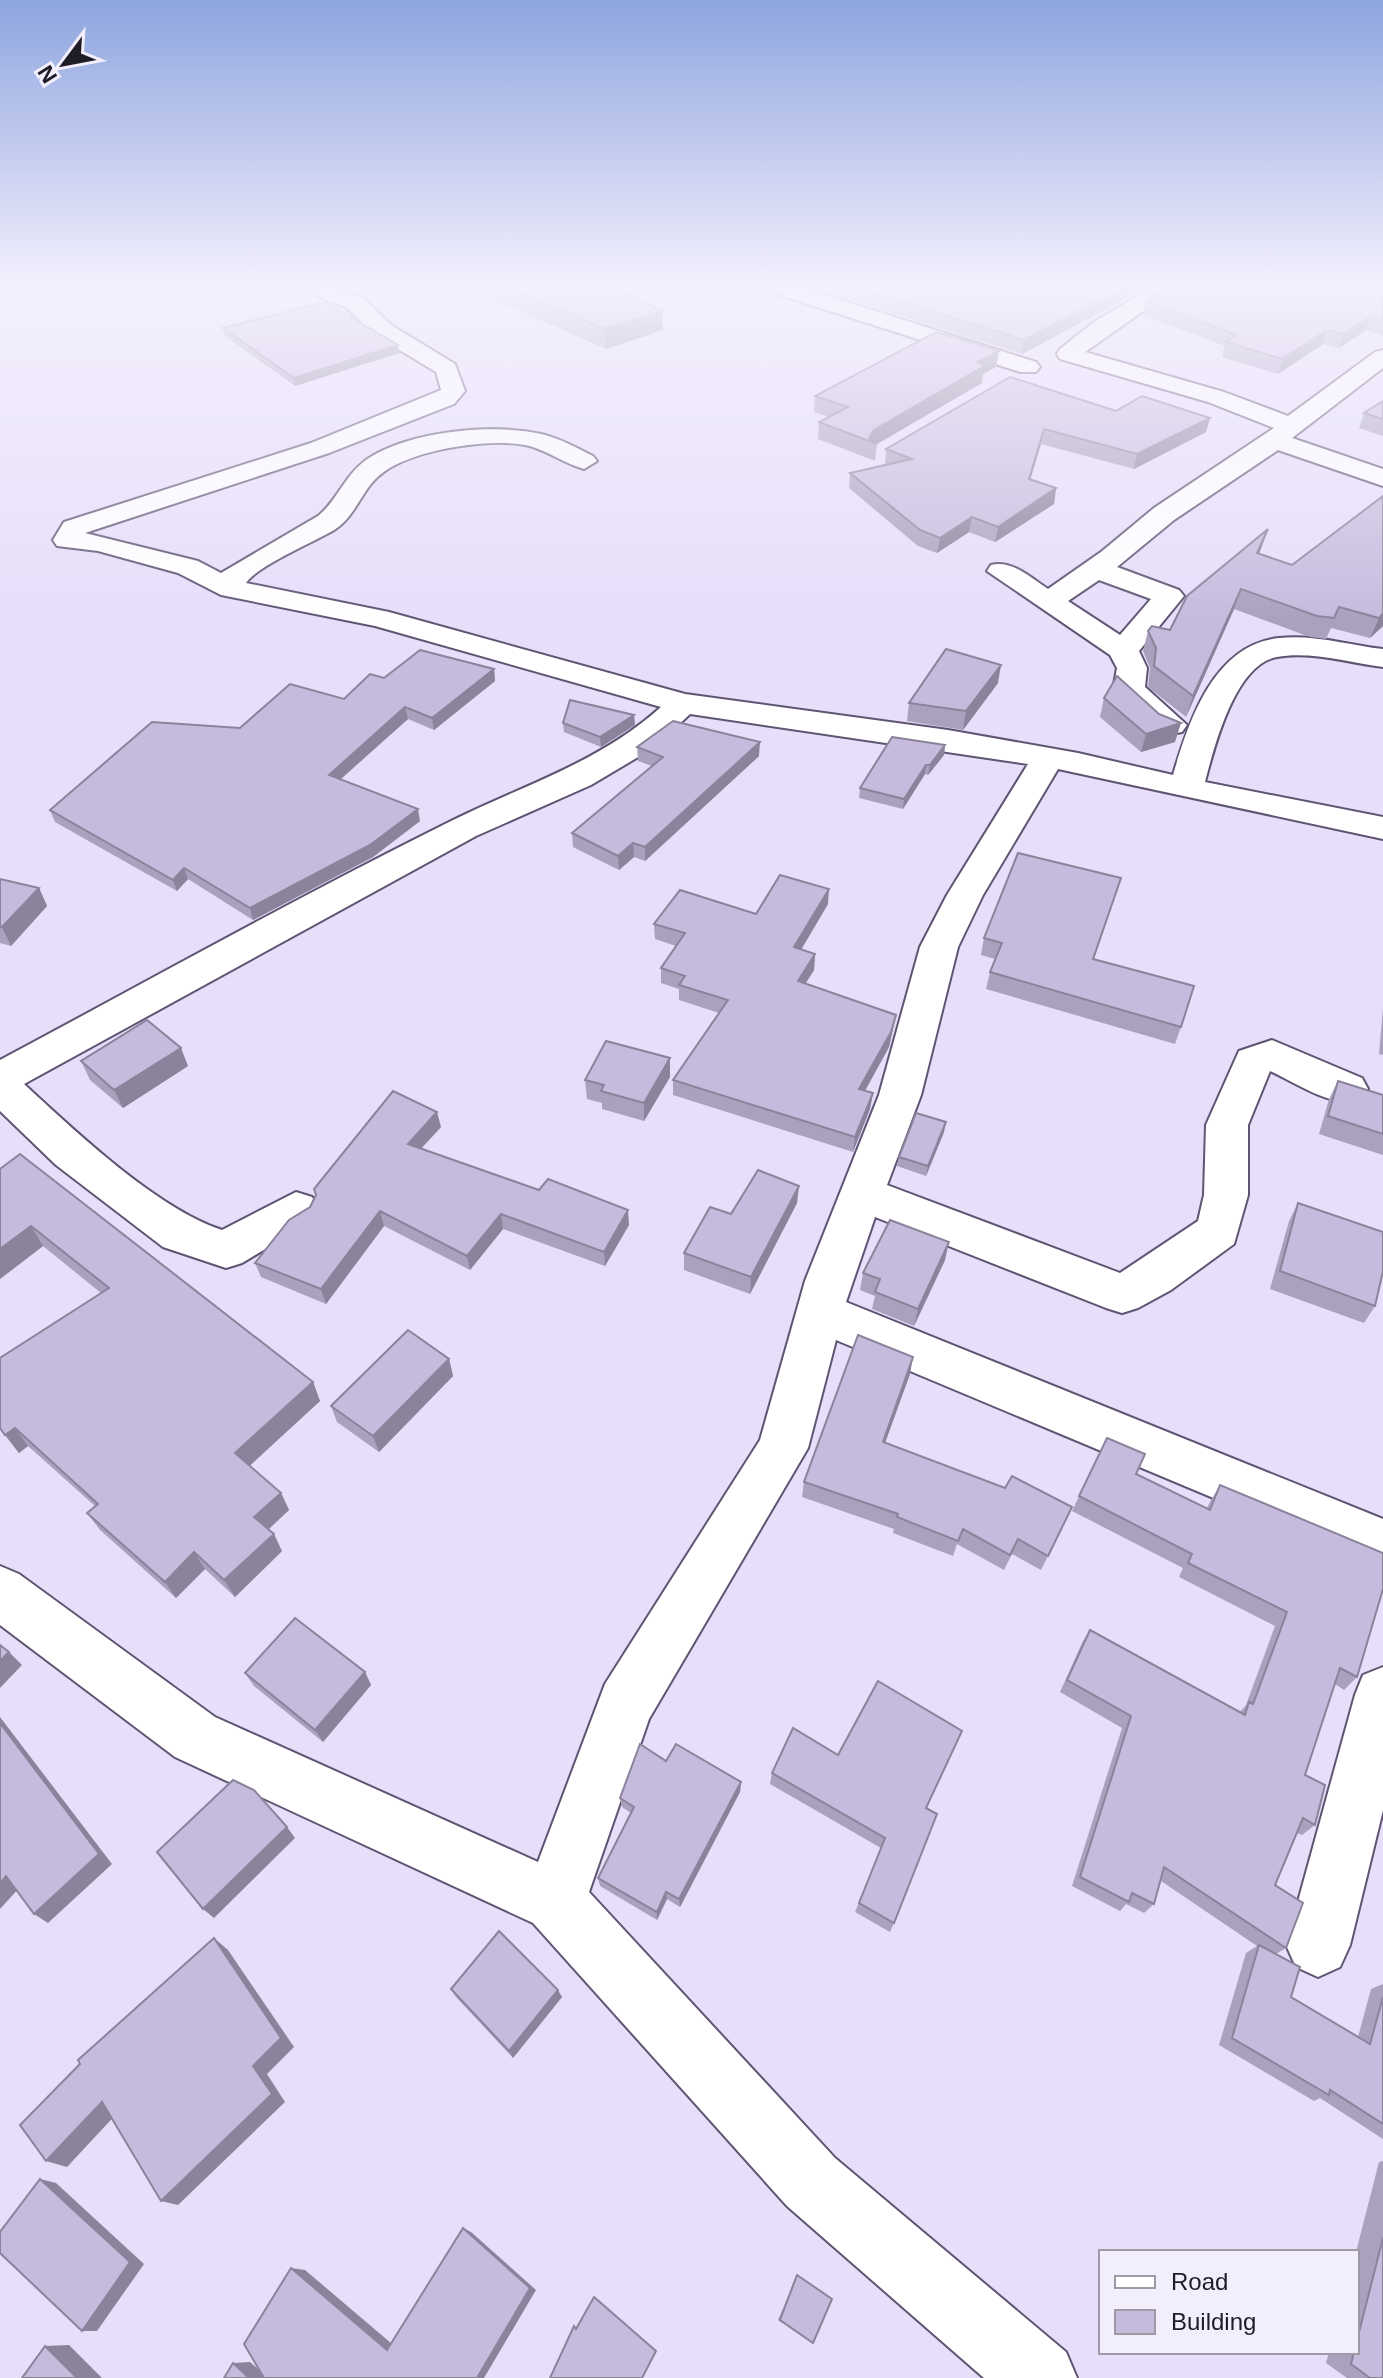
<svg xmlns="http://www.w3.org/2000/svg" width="1383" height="2378" viewBox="0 0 1383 2378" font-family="Helvetica,sans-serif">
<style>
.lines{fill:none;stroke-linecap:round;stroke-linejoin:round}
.street-casing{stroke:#5f5472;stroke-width:4}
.street{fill:#fff;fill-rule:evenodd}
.wall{fill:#aaa1be}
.shaded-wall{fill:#8b839b}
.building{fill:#c6bbdd;stroke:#8b839b;stroke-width:2}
</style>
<rect width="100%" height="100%" fill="#e7defa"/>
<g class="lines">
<g class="street-casing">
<g id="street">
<path d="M308,288H336L363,298L391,325L455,364L465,391L454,404L329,453L85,533L198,561L221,573L318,516C338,500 344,476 366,460C408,431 493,423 541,434C559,438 577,448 593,456L597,461L584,469C566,464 551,453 533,447C496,436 417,449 385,471C361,487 358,515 334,530C314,542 257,566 246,583L389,612L685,694L948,730L1078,753L1173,775C1189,720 1214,645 1279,638C1313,634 1349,645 1383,649V667C1350,663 1311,651 1277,657C1235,664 1214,747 1205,782L1383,817V839L1058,769L983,895L958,947L921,1095L887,1185L1120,1273L1198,1221L1204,1195L1206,1125L1239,1051L1272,1040L1362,1078L1368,1089L1362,1100C1332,1109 1297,1083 1270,1071L1248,1125V1195L1234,1244L1171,1290L1138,1308L1122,1313L1106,1308L875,1217L846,1302L1383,1519V1569L836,1340L808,1448L649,1719L589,1892L835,2158L1066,2352L1077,2378H984L787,2206L533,1923L175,1757L0,1625V1566L19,1574L215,1717L538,1862L605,1684L760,1440L805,1281L879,1095L920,947L947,895L1028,764L690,714L655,747L591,785L476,836L24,1084C75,1131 156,1208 222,1230L296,1192L312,1197L318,1209L312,1221L242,1263L226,1268L163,1247L56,1165L0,1111V1060C150,980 298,897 449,822C523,785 599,763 661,707L375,626L221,595L178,573L98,551L57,546L53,540L64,522L311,443L441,390L436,372L375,335L347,308L310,293Z"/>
<path d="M771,288H803L1036,362L1040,367L1036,372H1020L774,293Z"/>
<path d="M1151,288H1176L1085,352L1224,392L1288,416L1375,352L1383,350V368L1292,438L1383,469V486L1278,450L1174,520L1117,567L1179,590L1184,596L1139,651L1147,668L1145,687L1187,725L1182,732C1156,738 1137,713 1118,697L1113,690L1117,668L1110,655L987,571L991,565C1012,560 1030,577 1048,589L1101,552L1154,508L1274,428L1208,402L1060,359L1057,354L1060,349L1094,322ZM1099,580L1151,599L1120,635L1068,601Z"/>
<path d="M1383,1667V1810L1350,1945L1340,1967L1318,1977L1296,1967L1286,1945L1355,1695L1363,1675Z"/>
</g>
</g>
<use href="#street" class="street"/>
</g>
<g class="wall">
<path d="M468,288H613L663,330L606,349Z"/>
<path d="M813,288H1145L1022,354Z"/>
<path d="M1383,288V335L1366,330L1339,348L1323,344L1278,374L1222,357L1225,346L1143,315L1146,301Z"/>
<path d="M223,328L398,345L399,353L295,386L225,336Z"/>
<path d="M996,367L983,374L982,383L877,444L875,461L818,439L819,422L829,417L814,412L815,396Z"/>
<path d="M1383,401V436L1359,428L1364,413Z"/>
<path d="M1116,411L1210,418L1206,432L1134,469L1041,444L1030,479L1056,488L1054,504L995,542L969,532L937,553L918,546L849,488L850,473L885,464L886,449Z"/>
<path d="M1383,496V626L1370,638L1331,628L1326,639L1310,637L1234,609L1186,717L1148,687L1150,668L1143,651L1148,631L1170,630L1261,549L1259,554L1292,565Z"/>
<path d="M494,669L495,681L434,730L408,719L340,779L420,821L373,857L253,920L188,879L177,891L55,822L50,810L240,728L344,699Z"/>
<path d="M998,683L963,730L907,721L909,703Z"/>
<path d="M1104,698L1175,742L1141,752L1100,717Z"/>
<path d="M634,715L635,725L601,747L564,732L563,723Z"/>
<path d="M945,745L944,755L928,775L925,774L903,809L859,798L860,788Z"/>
<path d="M637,747L759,756L645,861L634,857L619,870L573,847L572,833L652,766L638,761Z"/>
<path d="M1121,878L1094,959L1181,1027L1175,1044L986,989L990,972L995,959L981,955L984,938Z"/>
<path d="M0,879L39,888L47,906L11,946L0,943Z"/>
<path d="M828,904L801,950L815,954L814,970L805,984L896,1015L889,1047L865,1091L873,1093L870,1109L853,1152L673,1095V1080L719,1013L679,1000V989L661,983V968L676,946L655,939L654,924L756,914Z"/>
<path d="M1383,1008V1055L1379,1054Z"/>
<path d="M670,1058V1077L644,1121L602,1109V1103L587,1099L585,1080Z"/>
<path d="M81,1061L188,1066L123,1108L90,1080Z"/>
<path d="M1338,1081L1383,1095V1155L1319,1134L1329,1099Z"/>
<path d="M441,1127L421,1149L629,1225L605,1266L503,1229L470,1270L384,1226L326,1304L261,1277L255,1263Z"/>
<path d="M944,1132L926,1176L897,1166L899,1157Z"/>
<path d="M0,1169L313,1382L320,1401L249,1466L281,1493L289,1510L268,1530L282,1551L235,1597L205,1569L176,1598L100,1530L87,1513L95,1506L28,1446L19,1453L0,1428L101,1293L43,1246L0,1279Z"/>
<path d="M797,1203L750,1294L684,1270V1253L731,1214Z"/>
<path d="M1298,1203L1375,1306L1364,1323L1270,1289L1289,1221Z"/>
<path d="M945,1260L914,1326L872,1309L875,1296L860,1290L863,1273Z"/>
<path d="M449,1359L453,1376L379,1452L337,1422L331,1406Z"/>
<path d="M910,1374L885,1442L1005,1488L1072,1507L1041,1570L1012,1554L1004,1570L957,1544L953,1556L893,1533L894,1529L802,1497L804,1482Z"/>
<path d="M1107,1438L1136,1474L1207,1508L1211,1500L1220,1485L1357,1677L1344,1690L1335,1684L1305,1775L1315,1825L1302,1835L1297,1833L1275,1885L1286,1948L1276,1954L1291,1997L1358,2037L1371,1989L1383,1984V2139L1320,2098L1314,2101L1219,2045L1246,1953L1257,1946L1161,1881L1154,1904L1144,1913L1126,1904L1120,1911L1072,1886L1122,1728L1060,1692L1082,1643L1090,1630L1240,1712L1246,1705L1275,1626L1179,1577L1183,1568L1072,1511Z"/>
<path d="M365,1672L371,1685L323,1742L254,1686L245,1673Z"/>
<path d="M666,1761L741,1782L740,1792L680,1907L667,1899L657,1920L600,1886L598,1878L631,1813L622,1807L620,1798Z"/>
<path d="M772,1773L926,1808L894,1923L890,1932L855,1912L881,1848L770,1784Z"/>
<path d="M451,1989L562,1997L513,2058L456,1997Z"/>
<path d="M1383,2161V2378H1347L1326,2363L1329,2352H1357V2252H1356L1379,2162Z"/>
<path d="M797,2275L813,2343L778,2320Z"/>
</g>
<g class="shaded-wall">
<path d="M1123,288H1145L1022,354L1024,340Z"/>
<path d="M662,311L663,330L606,349L605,329Z"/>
<path d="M1371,316L1366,330L1339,348L1344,334Z"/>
<path d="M1327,330L1323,344L1278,374L1282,359Z"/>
<path d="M398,345L399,353L295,386L294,378Z"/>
<path d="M999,351L996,367L983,374L982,383L877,444L869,438L874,430L977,362Z"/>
<path d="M1210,418L1206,432L1134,469L1137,454Z"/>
<path d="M1044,429L1041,444L1026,494L1029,479Z"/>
<path d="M1056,488L1054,504L995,542L998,527Z"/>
<path d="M972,517L969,532L937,553L940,538Z"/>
<path d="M1268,529L1261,549L1250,573L1257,553Z"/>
<path d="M1241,589L1234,609L1186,717L1193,696Z"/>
<path d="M1383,613V626L1370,638L1379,618Z"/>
<path d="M1001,665L998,683L963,730L966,711Z"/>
<path d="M494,669L495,681L434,730L432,718Z"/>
<path d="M405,707L408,719L332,787L329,775Z"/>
<path d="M634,715L635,725L601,747L600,737Z"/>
<path d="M1181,723L1175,742L1141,752L1146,734Z"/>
<path d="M760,742L759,756L645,861V847Z"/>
<path d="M945,745L944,755L928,775L930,765Z"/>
<path d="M926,765L925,774L903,809L904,799Z"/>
<path d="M418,809L420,821L373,857L253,920L250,908Z"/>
<path d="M633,843L634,857L619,870L618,856Z"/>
<path d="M184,868L188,879L177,891L173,880Z"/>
<path d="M39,888L47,906L11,946L2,927Z"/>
<path d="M829,889L828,904L793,963L794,947Z"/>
<path d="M815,954L814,970L797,997L798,981Z"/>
<path d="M896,1015L889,1047L857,1105L859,1089Z"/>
<path d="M181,1048L188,1066L123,1108L114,1090Z"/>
<path d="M670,1058V1077L644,1121V1103Z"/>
<path d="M873,1093L870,1109L853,1152L855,1137Z"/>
<path d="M437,1112L441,1127L411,1159L408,1144Z"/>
<path d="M946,1122L944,1132L926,1176L928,1166Z"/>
<path d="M799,1186L797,1203L750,1294L751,1277Z"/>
<path d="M628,1210L629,1225L605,1266L604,1252Z"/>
<path d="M380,1211L384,1226L326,1304L321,1289Z"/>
<path d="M501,1214L503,1229L470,1270L467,1256Z"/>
<path d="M31,1226L43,1246L0,1279V1249Z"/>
<path d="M949,1242L945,1260L914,1326L918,1309Z"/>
<path d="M913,1357L910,1374L880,1457L883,1442Z"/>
<path d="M449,1359L453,1376L379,1452L373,1436Z"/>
<path d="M313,1382L320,1401L244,1471L235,1453Z"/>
<path d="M15,1428L28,1446L19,1453L5,1435Z"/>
<path d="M281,1493L289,1510L263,1534L254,1517Z"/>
<path d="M274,1534L282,1551L235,1597L224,1580Z"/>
<path d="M194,1552L205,1569L176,1598L165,1582Z"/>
<path d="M9,1652L22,1665L0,1688V1661Z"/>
<path d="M365,1672L371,1685L323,1742L315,1730Z"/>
<path d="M0,1717L112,1864L48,1923L34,1914L0,1723Z"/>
<path d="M741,1782L740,1792L680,1907L679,1899Z"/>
<path d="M287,1827L295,1838L214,1918L203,1909Z"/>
<path d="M6,1876L21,1886L0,1909V1883Z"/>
<path d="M666,1892L667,1899L657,1920V1912Z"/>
<path d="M214,1938L228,1950L294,2047L267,2074L285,2102L178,2205L161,2201L253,2066Z"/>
<path d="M558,1990L562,1997L513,2058L509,2051Z"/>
<path d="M102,2102L121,2109L67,2167L46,2161Z"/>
<path d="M40,2179L56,2183L144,2264L97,2331H82Z"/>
<path d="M463,2228L471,2232L536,2290L484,2378H477Z"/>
<path d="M291,2268L305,2270L398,2349L387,2350Z"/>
<path d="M594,2297L656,2351L642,2378Z"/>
<path d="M69,2345L102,2378H77L45,2346Z"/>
<path d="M250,2362L268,2378H249L233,2363Z"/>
</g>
<g class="building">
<path d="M509,288H613L662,311L605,329Z"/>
<path d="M857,288H1123L1024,340Z"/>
<path d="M1165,288H1383V319L1371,316L1344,334L1327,330L1282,359L1226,342L1237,335L1146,301Z"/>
<path d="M325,302L398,345L294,378L223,328Z"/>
<path d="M936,332L999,351L977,362L984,366L874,430L869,438L877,444L819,422L848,407L815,396Z"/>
<path d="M1010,377L1116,411L1142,396L1210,418L1137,454L1044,429L1029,479L1056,488L998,527L972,517L940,538L920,530L850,473L912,459L886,449Z"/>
<path d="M1383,401V419L1364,413Z"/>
<path d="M1383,496V613L1379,618L1339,607L1334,618L1317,616L1241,589L1193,696L1154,666L1156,648L1148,631L1152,626L1170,630L1187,596L1268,529L1257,553L1292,565Z"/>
<path d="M946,649L1001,665L966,711L909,703Z"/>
<path d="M420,650L494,669L432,718L405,707L329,775L418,809L370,845L250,908L184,868L173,880L50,810L152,722L240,728L290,684L344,699L370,674L384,678Z"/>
<path d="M1117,676L1159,714L1181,723L1146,734L1104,698Z"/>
<path d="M570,700L634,715L600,737L563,723Z"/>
<path d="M673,721L760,742L645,847L633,843L618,856L572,833L663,757L637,747Z"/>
<path d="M892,737L945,745L930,765H926L904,799L860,788Z"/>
<path d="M1018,853L1121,878L1093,959L1194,986L1181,1027L990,972L1002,943L984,938Z"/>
<path d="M780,875L829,889L794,947L815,954L798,981L896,1015L891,1032L859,1089L873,1093L855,1137L673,1080L728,1000L679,985L685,976L661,968L685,933L654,924L680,890L756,914Z"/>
<path d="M0,879L39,888L2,927H0Z"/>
<path d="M147,1020L181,1048L114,1090L81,1061Z"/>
<path d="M606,1041L670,1058L644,1103L601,1091L604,1085L585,1080Z"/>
<path d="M1338,1081L1383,1095V1134L1328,1116Z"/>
<path d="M393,1091L437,1112L408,1144L539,1190L548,1179L628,1210L604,1252L501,1214L467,1256L380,1211L321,1289L255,1263L289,1220L310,1207L316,1195L314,1189Z"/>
<path d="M916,1113L946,1122L928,1166L899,1157Z"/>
<path d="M20,1154L313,1382L235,1453L281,1493L254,1517L274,1534L224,1580L194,1552L165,1582L87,1513L98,1504L15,1428L5,1435L0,1428V1358L109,1288L31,1226L0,1249V1169Z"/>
<path d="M758,1170L799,1186L751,1277L684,1253L710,1207L731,1214Z"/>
<path d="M1298,1203L1383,1232V1271L1375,1306L1280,1271Z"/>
<path d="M890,1220L949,1242L918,1309L875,1292L880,1279L863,1273Z"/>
<path d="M408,1330L449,1359L373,1436L331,1406Z"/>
<path d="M858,1335L913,1357L883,1442L1005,1488L1012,1476L1072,1507L1048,1556L1018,1539L1010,1555L963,1529L958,1541L897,1517L898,1514L804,1482Z"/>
<path d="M1107,1438L1145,1454L1136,1474L1210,1510L1220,1485L1383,1553V1589L1357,1677L1340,1668L1305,1775L1325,1785L1315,1825L1303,1818L1275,1885L1303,1903L1286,1948L1164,1867L1154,1904L1132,1893L1129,1902L1080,1877L1131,1716L1067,1680L1090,1630L1245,1715L1249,1702L1253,1704L1287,1612L1188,1563L1192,1554L1079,1496Z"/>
<path d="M295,1618L365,1672L315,1730L245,1673Z"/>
<path d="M0,1645L9,1652L0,1661Z"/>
<path d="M878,1681L962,1731L926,1808L937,1814L894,1923L859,1903L885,1838L772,1773L793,1728L838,1755Z"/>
<path d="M0,1723L99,1854L34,1914L6,1876L0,1883Z"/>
<path d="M640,1744L666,1761L676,1744L741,1782L679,1899L666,1892L657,1912L598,1878L634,1807L620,1798Z"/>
<path d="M233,1780L254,1790L287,1827L203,1909L157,1852Z"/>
<path d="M499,1931L558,1990L509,2051L451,1989Z"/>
<path d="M214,1938L281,2038L253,2066L272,2094L161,2201L102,2102L46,2161L20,2125L80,2064L78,2060Z"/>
<path d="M1259,1945L1300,1967L1291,1997L1370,2044L1383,1997V2124L1330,2090L1329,2095L1232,2038Z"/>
<path d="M40,2179L130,2262L82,2331L0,2253V2232Z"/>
<path d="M463,2228L530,2288L477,2378H264L244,2344L291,2268L387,2350Z"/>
<path d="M1383,2238V2378H1370L1351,2364L1354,2352H1357V2340Z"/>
<path d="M797,2275L832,2299L813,2343L780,2320Z"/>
<path d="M594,2297L656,2351L642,2378H550L574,2326L576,2329Z"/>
<path d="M45,2346L77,2378H22Z"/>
<path d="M233,2363L249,2378H224Z"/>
</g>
<linearGradient id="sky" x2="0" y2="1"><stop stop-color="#8ea5df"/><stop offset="0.46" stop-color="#f4f0fd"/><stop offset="1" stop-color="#f4f0fd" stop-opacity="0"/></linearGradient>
<rect width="1383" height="621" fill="url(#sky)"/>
<rect x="1099" y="2250" width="260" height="104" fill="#f2eefc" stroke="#9e9aa7" stroke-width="2"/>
<rect x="1115" y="2276" width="40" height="12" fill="#ffffff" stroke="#9e9aa7" stroke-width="2"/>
<text x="1171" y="2290" font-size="24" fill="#1f1b27">Road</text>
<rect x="1115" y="2310" width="40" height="24" fill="#c6bbdd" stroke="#9e9aa7" stroke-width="2"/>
<text x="1171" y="2330" font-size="24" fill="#1f1b27">Building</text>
<g transform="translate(64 64) rotate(238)" stroke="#f2eefc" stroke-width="6" paint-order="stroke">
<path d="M0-6L14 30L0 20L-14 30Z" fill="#1f1b27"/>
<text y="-12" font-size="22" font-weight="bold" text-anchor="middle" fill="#1f1b27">N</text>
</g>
</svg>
